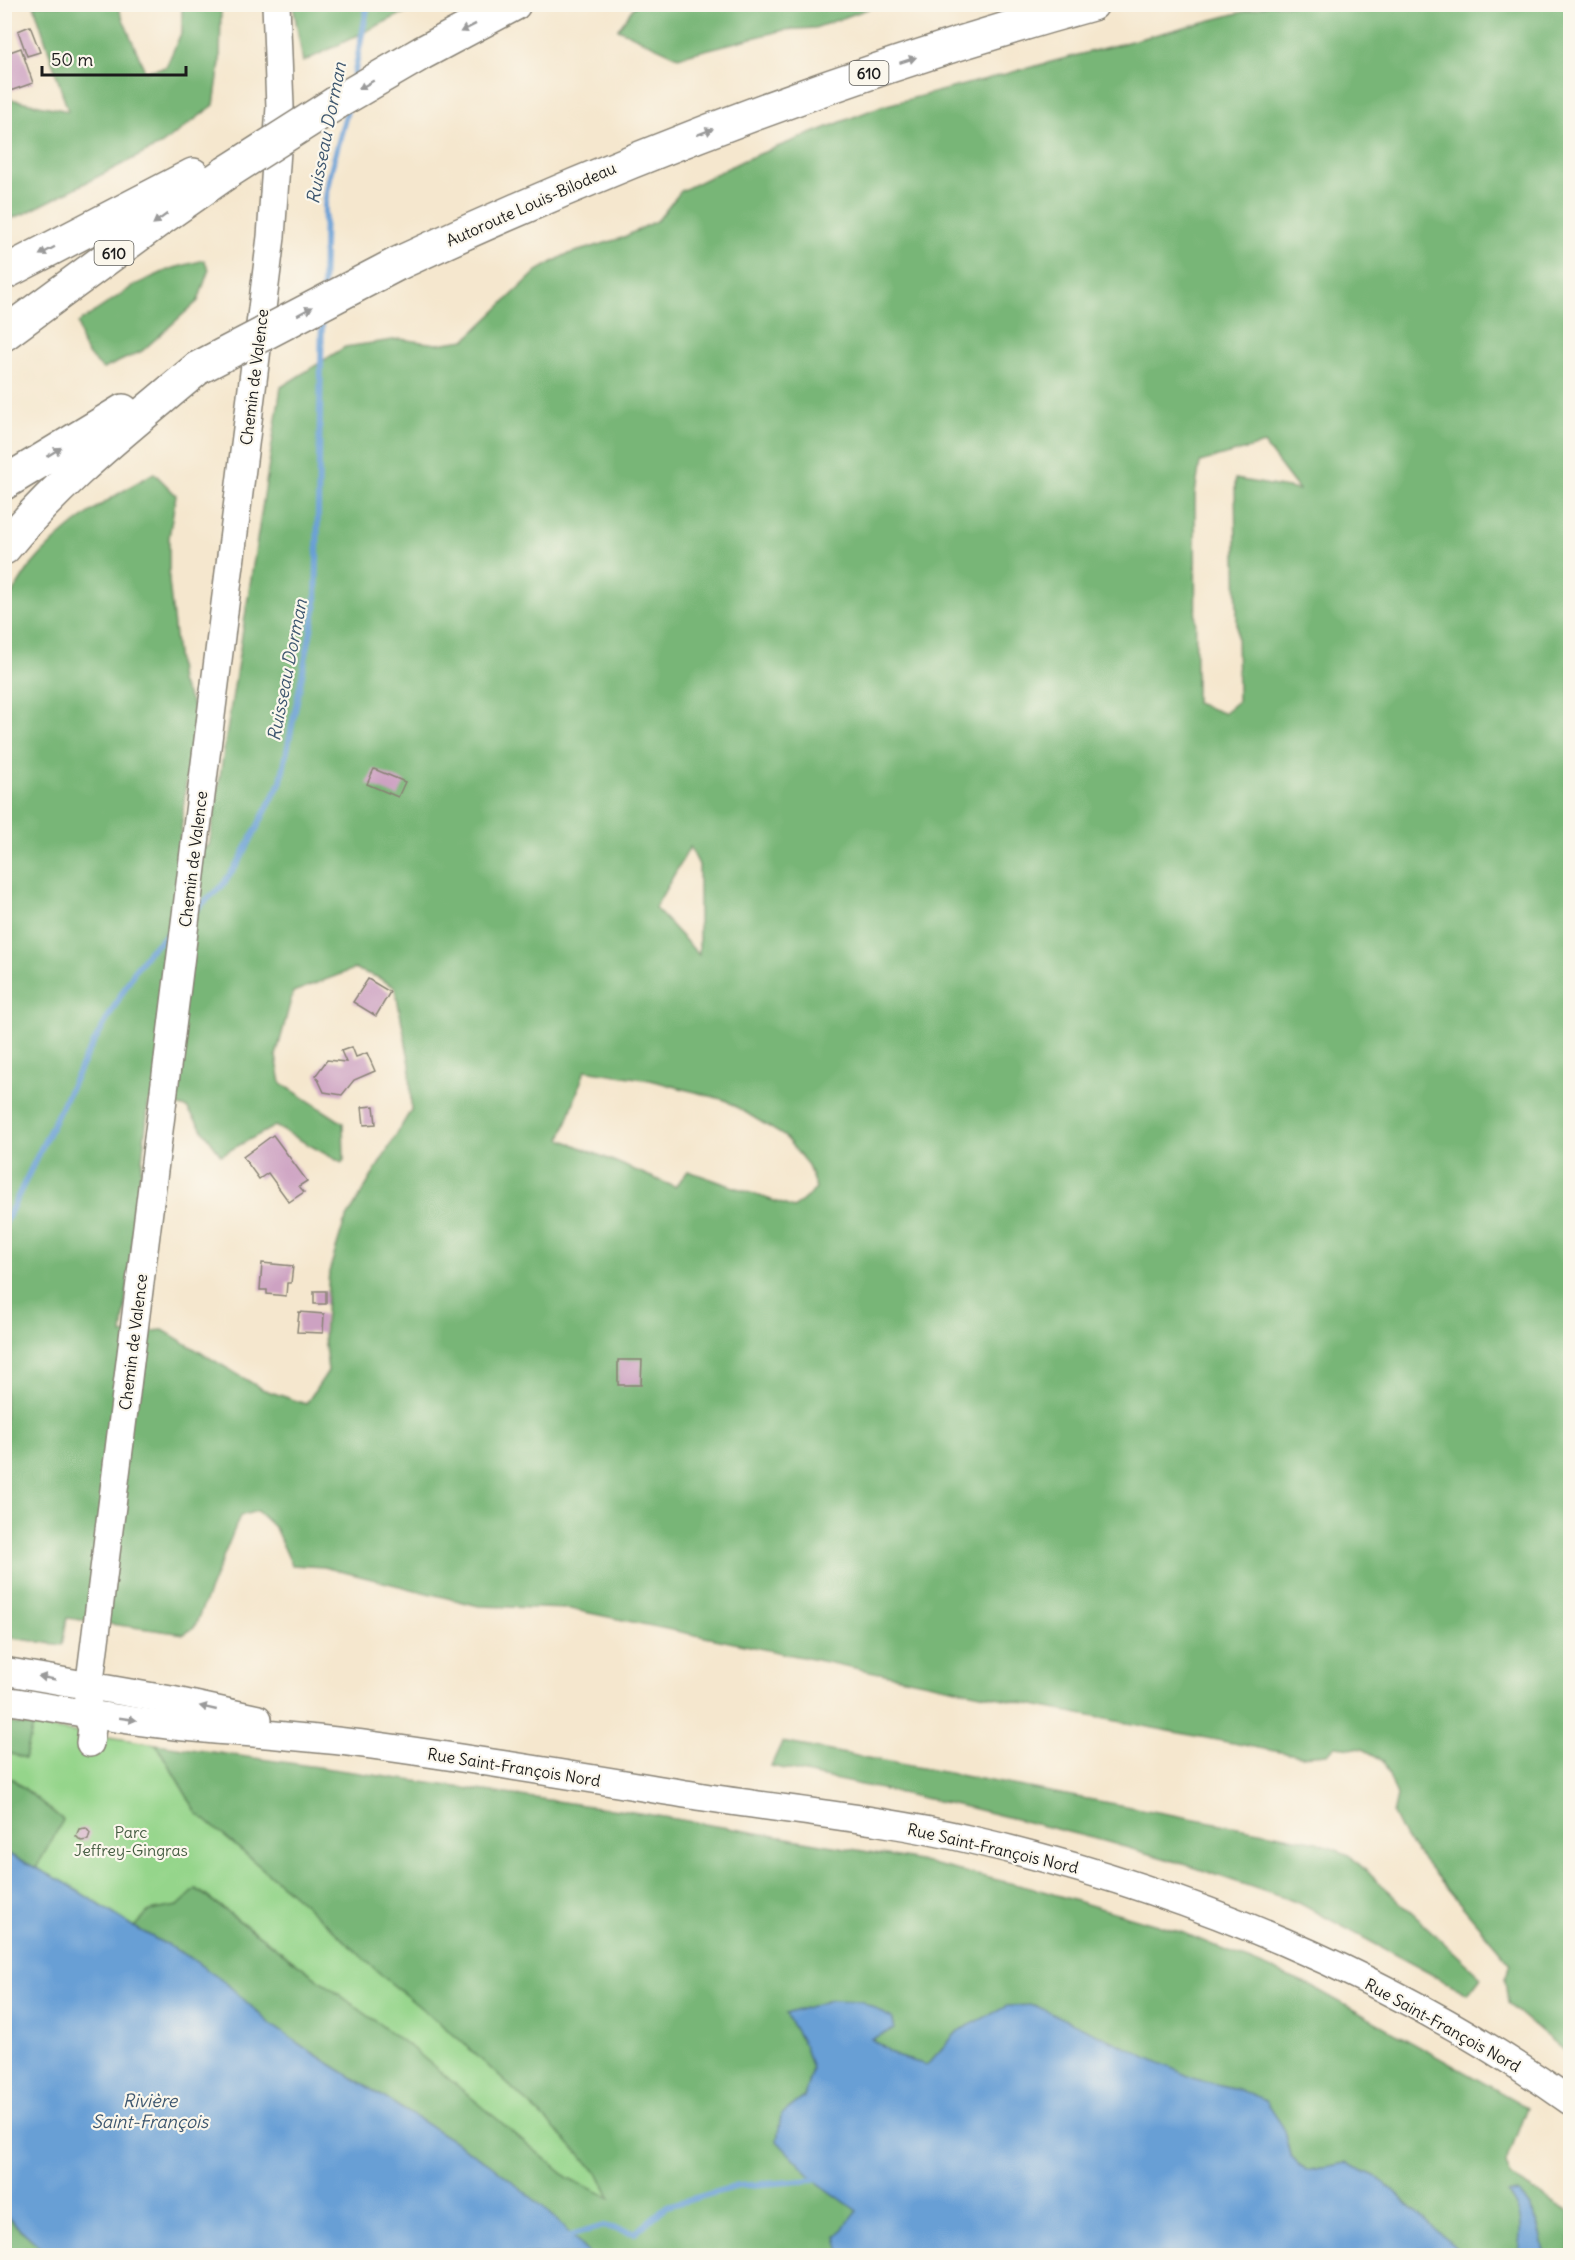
<svg xmlns="http://www.w3.org/2000/svg" width="1575" height="2260" viewBox="0 0 1575 2260" font-family="Delius,sans-serif">
<style>
.green{fill:#95d58b;stroke:#587854;stroke-width:1.5}
.forest{fill:#78b677;stroke:#4a694a;stroke-width:1.5;fill-rule:evenodd}
.water{fill:#679fd5;stroke:#425e78;stroke-width:1.5}
.lines{fill:none;stroke-linecap:round;stroke-linejoin:round}
.stream{stroke:#679fd5;stroke-width:6}
.building{fill:#cda2c2}
.minor-casing{stroke:#888275;stroke-width:30}
.highway-casing{stroke:#888275;stroke-width:36}
.minor{stroke:#fff;stroke-width:27}
.highway{stroke:#fff;stroke-width:33}
.highway-bridge-casing{stroke:#888275;stroke-width:36;stroke-linecap:butt}
.highway-bridge{stroke:#fff;stroke-width:33}
.oneway{fill:#999}
.labels{text-anchor:middle;dominant-baseline:central;stroke-width:4.5;stroke-linejoin:round;paint-order:stroke}
.shield{fill:#fbf7ec;stroke:#5f5e5a;stroke-width:1.5}
.shield-label{font-size:15px;font-weight:bold;fill:#1c1c1c}
.street-label{font-size:16px;fill:#1c1c1c;stroke:#fbf7ec}
.park-label{font-size:16px;fill:#465d43;stroke:#fbf7ec}
.water-label{font-size:18px;font-style:italic;fill:#3e576f;stroke:#fbf7ec}
</style>
<rect width="100%" height="100%" fill="#fbf7ec"/>
<filter id="ink" filterUnits="userSpaceOnUse"><feTurbulence type="fractalNoise" baseFrequency=".0167" numOctaves="2"/><feDisplacementMap in="SourceGraphic" scale="12" xChannelSelector="R" yChannelSelector="G"/><feConvolveMatrix kernelMatrix="1 2 1 2 8 2 1 2 1" color-interpolation-filters="sRGB"/></filter>
<filter id="wash" filterUnits="userSpaceOnUse"><feTurbulence type="fractalNoise" baseFrequency=".008" numOctaves="4" result="noise"/><feDisplacementMap in="SourceGraphic" scale="24" xChannelSelector="R" yChannelSelector="G"/><feGaussianBlur stdDeviation="1.35" result="paint"/><feColorMatrix in="noise" values="0 0 0 0 0 0 0 0 0 0 0 0 0 0 0 0 0 1.4 0 .05"/><feComposite in="paint" operator="in"/></filter>
<g filter="url(#wash)">
<rect width="100%" height="100%" fill="#f5e7ce"/>
<path class="green" d="M33,1726L156,1744L197,1813L302,1902L386,1979L460,2040L541,2115L599,2174L611,2199L568,2178L413,2049L197,1889L178,1906L149,1911L134,1927L64,1882L36,1868L63,1820L13,1779L5,1778L4,1752L25,1758Z"/>
<g class="forest">
<path d="M293,4H420V5L303,62Z"/>
<path d="M636,4H879V5L815,28L784,30L678,57L618,29Z"/>
<path d="M34,5H117L145,71L166,67L182,31V5H221L220,63L214,105L162,144L26,213L5,221V98L68,111Z"/>
<path d="M1269,5H1570V1965L1568,1979L1570,1985V2056L1508,2004L1505,1979L1511,1964L1405,1838L1393,1814L1397,1796L1383,1760L1363,1749L1335,1746L1328,1754L1301,1756L1048,1708L570,1609L479,1606L324,1567L292,1565L275,1528L257,1511L240,1516L194,1628L184,1634L67,1618L62,1645L5,1637L4,607C13,594 20,580 29,568C63,526 108,499 154,473L176,495L169,537V581L180,682L193,705L195,733L186,783L179,850L209,846L281,387L345,347L400,339L437,344L465,340L537,271L565,255L622,238L658,220L681,191L744,160L879,107ZM1264,444L1299,490L1235,479L1238,701L1223,713L1196,703L1195,494L1200,462ZM690,847L699,865V955L655,908ZM354,969L377,977L395,987L410,1064L411,1110L344,1223L329,1272L324,1337L328,1371L306,1404L262,1389L163,1330L122,1334L149,1099L187,1108L221,1155L275,1126L342,1163L344,1161L343,1123L281,1083L276,1056L293,992ZM585,1070L650,1080L725,1100L784,1136L808,1165L816,1189L794,1208L688,1171L675,1187L561,1139Z"/>
<path d="M204,260L209,269L198,301L142,351L103,369C85,354 81,346 78,323L135,285L170,269Z"/>
<path d="M5,1722L33,1726L25,1758L5,1752Z"/>
<path d="M782,1742L1318,1842L1349,1855L1481,1977L1468,1994L1299,1903L1184,1864L1104,1841L971,1808L771,1766Z"/>
<path d="M156,1744L646,1814L910,1859L1043,1891L1184,1933L1313,1987L1527,2107L1506,2163L1511,2177L1570,2212V2255H1545C1542,2231 1536,2212 1519,2193L1509,2194C1525,2214 1523,2232 1518,2255H1464L1377,2177L1345,2163L1306,2171L1290,2155L1283,2127L1237,2089L958,2031L927,2065L898,2057L870,2038L786,2014L805,2047L812,2069L804,2097L781,2115L814,2180L858,2211L838,2236L841,2255H590L547,2210L489,2163L308,2050L269,2023L227,1984L189,1957L134,1927L149,1911L178,1906L196,1889L413,2049L568,2178L611,2198L599,2174L541,2115L460,2040L386,1979L302,1902L197,1813Z"/>
<path d="M4,1778L12,1779L63,1820L36,1868L5,1852Z"/>
<path d="M4,2215L39,2246L53,2255H5Z"/>
</g>
<g class="water">
<path d="M4,1852L64,1882L134,1927L189,1957L227,1984L269,2023L308,2050L489,2163L547,2210L590,2255L53,2256L39,2246L5,2215Z"/>
<path d="M830,2000L861,2001L892,2018L895,2029L871,2039L898,2057L927,2065L958,2031L1007,2006L1034,2005L1195,2079L1237,2089L1266,2101L1283,2127L1290,2155L1306,2171L1345,2163L1377,2177L1464,2255H841L837,2236L857,2211L814,2180L777,2141L781,2115L804,2097L812,2069L805,2047L786,2014Z"/>
<path d="M1519,2193C1536,2212 1542,2231 1545,2255H1518C1523,2231 1524,2213 1508,2194Z"/>
</g>
<g class="lines">
<g class="stream">
<path d="M353,81L368,4"/>
<path d="M323,290L325,204L329,178L347,111"/>
<path d="M195,910L222,886L240,860L281,781L316,605L322,315"/>
<path d="M4,1225L84,1060L135,970L149,951L174,929"/>
<path d="M570,2236L603,2226L635,2233L667,2206L738,2186L814,2180"/>
</g>
</g>
<g id="blocks">
<g class="building">
<path d="M30,26L40,52L27,56L18,31Z"/>
<path d="M21,48L33,83L7,92L4,84V54Z"/>
<path d="M374,769L405,782L398,797L367,784Z"/>
<path d="M368,979L390,992L376,1016L353,1002Z"/>
<path d="M352,1047L356,1057L367,1053L375,1071L354,1080L342,1095L324,1092L316,1075L327,1060L346,1062L341,1051Z"/>
<path d="M374,1106L376,1124L364,1125L362,1107Z"/>
<path d="M273,1135L307,1181L299,1186L304,1192L289,1202L268,1173L259,1179L243,1157Z"/>
<path d="M262,1263L293,1266L291,1283H287L286,1296L267,1294V1290H260Z"/>
<rect x="314" y="1291" width="12" height="13"/>
<path d="M299,1312L324,1314L323,1333L297,1332Z"/>
<path d="M618,1360H642L641,1385H618Z"/>
<path d="M86,1828L90,1833L88,1840L81,1841L76,1836L79,1829Z"/>
</g>
</g>
</g>
<g filter="url(#ink)">
<use href="#blocks" fill-opacity="0" stroke="#888275" stroke-width="1.5"/>
<g class="lines">
<g class="minor-casing">
<g id="minor">
<path d="M4,1671L171,1700L258,1719"/>
<path d="M4,1700C61,1709 118,1720 175,1726C240,1733 306,1736 371,1745C482,1760 593,1779 704,1797C793,1811 884,1819 972,1840C1183,1889 1392,1975 1570,2101"/>
<path d="M90,1743L92,1728L86,1713L271,237L280,107L276,4"/>
</g>
</g>
<g class="highway-casing">
<g id="highway">
<path d="M336,103L422,53L514,4"/>
<path d="M397,264C622,159 853,70 1092,4"/>
<path d="M4,273L193,175"/>
<path d="M4,334L156,222L226,173"/>
<path d="M4,483L123,411"/>
<path d="M4,548C60,479 131,425 198,368"/>
</g>
</g>
<use href="#minor" class="minor"/>
<use href="#highway" class="highway"/>
<g class="highway-bridge-casing">
<g id="highway-bridge">
<path d="M226,173L336,103"/>
<path d="M198,368L397,264"/>
</g>
</g>
<use href="#highway-bridge" class="highway-bridge"/>
</g>
<defs><path id="oneway-solid" d="M-6-.8H1V-3.2L6.5 0L1 3.2V.8H-6Z" transform="scale(1.5)"/></defs>
<g class="oneway">
<use href="#oneway-solid" transform="translate(468 28) rotate(153)"/>
<use href="#oneway-solid" transform="translate(908 60) rotate(-18)"/>
<use href="#oneway-solid" transform="translate(366 85) rotate(150)"/>
<use href="#oneway-solid" transform="translate(705 132) rotate(-21)"/>
<use href="#oneway-solid" transform="translate(160 219) rotate(144)"/>
<use href="#oneway-solid" transform="translate(47 251) rotate(152)"/>
<use href="#oneway-solid" transform="translate(305 311) rotate(-28)"/>
<use href="#oneway-solid" transform="translate(54 452) rotate(-32)"/>
<use href="#oneway-solid" transform="translate(47 1678) rotate(-170)"/>
<use href="#oneway-solid" transform="translate(208 1708) rotate(-167)"/>
<use href="#oneway-solid" transform="translate(128 1719) rotate(8)"/>
</g>
</g>
<g class="labels">
<g class="shield">
<rect x="849.5" y="61" width="39" height="24" rx="4.5"/>
<rect x="94.5" y="241" width="39" height="24" rx="4.5"/>
</g>
<g class="shield-label">
<text x="869" y="73">610</text>
<text x="114" y="253">610</text>
</g>
<g class="street-label">
<text transform="translate(531 204) rotate(-24)">Autoroute Louis-Bilodeau</text>
<text transform="translate(254 377) rotate(-83)">Chemin de Valence</text>
<text transform="translate(193 859) rotate(-83)">Chemin de Valence</text>
<text transform="translate(133 1342) rotate(-83)">Chemin de Valence</text>
<text transform="translate(514 1767) rotate(9)">Rue Saint-François Nord</text>
<text transform="translate(993 1848) rotate(13)">Rue Saint-François Nord</text>
<text transform="translate(1443 2025) rotate(29)">Rue Saint-François Nord</text>
</g>
<g class="park-label">
<text x="131" y="1832">Parc<tspan x="131" dy="18">Jeffrey-Gingras</tspan></text>
</g>
<g class="water-label">
<text transform="translate(326 133) rotate(-79)">Ruisseau Dorman</text>
<text transform="translate(287 670) rotate(-79)">Ruisseau Dorman</text>
<text x="150" y="2100">Rivière<tspan x="150" dy="21">Saint-François</tspan></text>
</g>
</g>
<rect width="1575" height="2260" fill="none" stroke="#fbf7ec" stroke-width="24"/>
<path d="M42 66v9h144v-9" fill="none" stroke="#1c1c1c" stroke-width="3"/>
<text x="51" y="66" font-size="18" fill="#1c1c1c" stroke="#fbf7ec" stroke-width="4.5" paint-order="stroke">50 m</text>
</svg>
